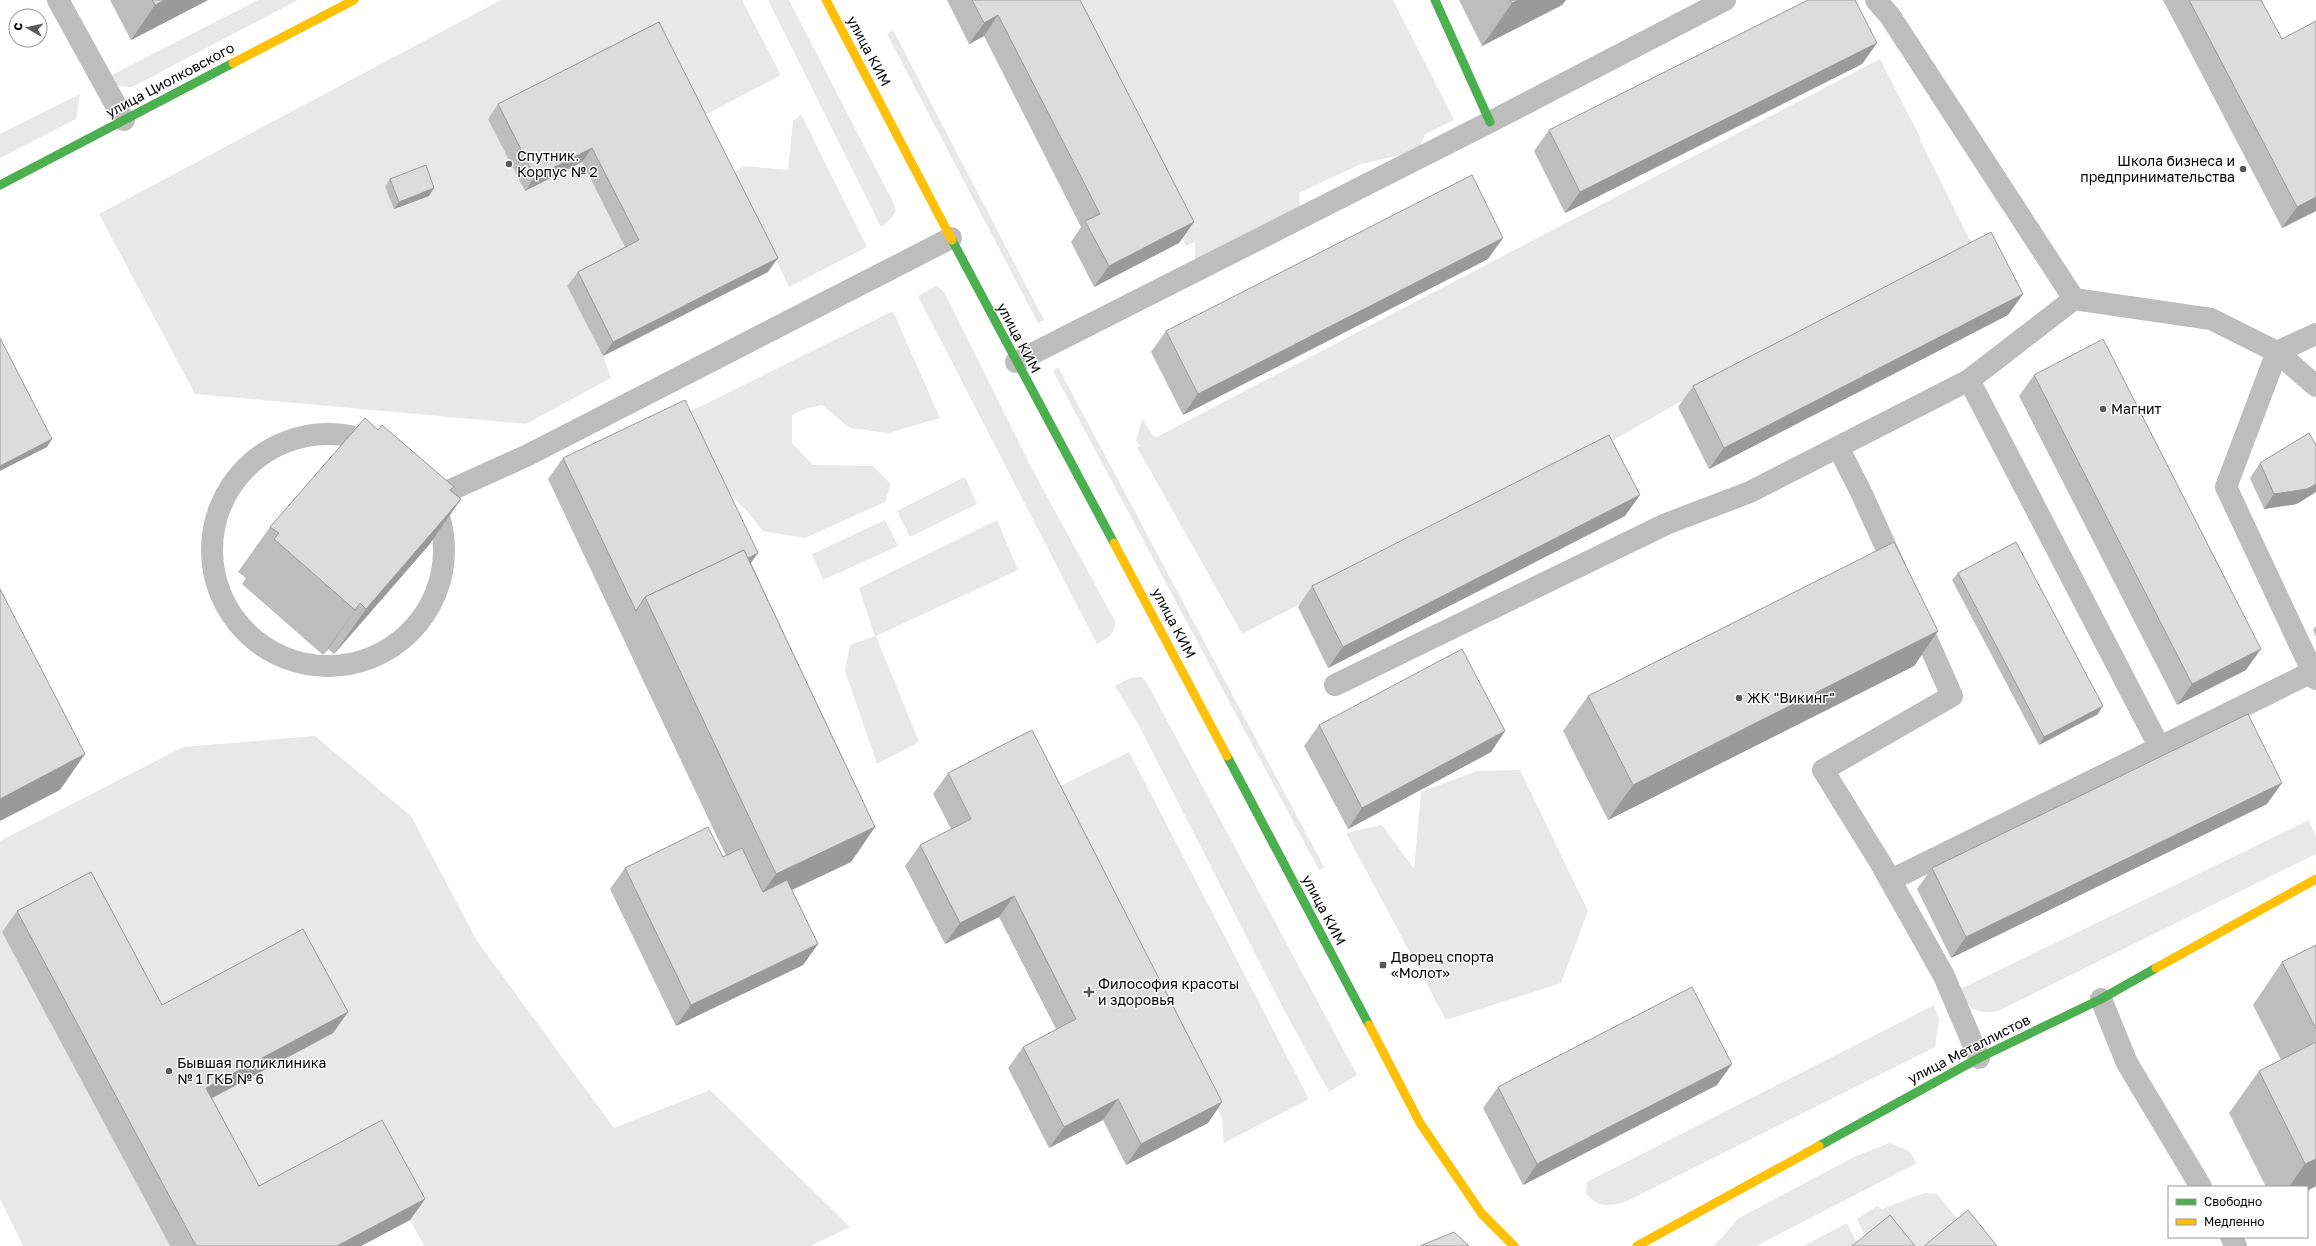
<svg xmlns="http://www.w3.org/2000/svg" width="2316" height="1246" font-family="'Golos Text',sans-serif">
<rect width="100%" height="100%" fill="#fff"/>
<!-- green -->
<g fill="#e8e8e8" fill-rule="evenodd">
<polygon points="258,0 298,0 132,87 118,86 110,76"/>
<path d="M 501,0 L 742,0 L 781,75 L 692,122 L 649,37 L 525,191 L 582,162 L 629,255 L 567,286 L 603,356 L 611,378 L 526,424 L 195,394 L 99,214 ZM 385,187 L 429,196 L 394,209 Z"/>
<polygon points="768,0 789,0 893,202 896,210 892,218 881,227"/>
<polygon points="1069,0 1393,0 1454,120 1425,134 1419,151 1361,164 1299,193 1300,208 1195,261 1195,242 1186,246"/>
<polygon points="893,30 1044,320 1038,323 887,34"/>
<polygon points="1880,59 1921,139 1920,140 1975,251 1676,404 1600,448 1242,634 1137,447 1140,446 1136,441 1142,419 1155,438"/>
<polygon points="80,94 76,119 0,158 0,134"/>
<polygon points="801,114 867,247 789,287 734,173 743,166 788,170 793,121"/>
<path d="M 936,286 L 944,292 L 1031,467 L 1115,621 C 1116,634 1108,638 1097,644 L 918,296 Z"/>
<polygon points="893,311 940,418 889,433 850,428 822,405 808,408 792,415 792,443 813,465 873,466 891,484 885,502 805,538 763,531 746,510 714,479 685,414"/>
<polygon points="1058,367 1324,867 1319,870 1053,371"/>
<polygon points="965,477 977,504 910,537 897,511"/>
<polygon points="885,520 898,546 823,580 812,554"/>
<polygon points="997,520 1018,570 876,636 919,742 877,764 845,671 850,645 875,636 859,588"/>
<polygon points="1138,677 1142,677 1147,683 1357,1075 1329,1092 1283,1008 1137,722 1115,686 1130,678"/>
<polygon points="315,736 411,816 477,941 614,1128 710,1090 850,1227 811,1246 424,1246 367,1141 244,1207 192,1109 333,1033 147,1026 3,932 170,1246 23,1246 0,1199 0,841 183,747"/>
<polygon points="1129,752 1309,1099 1224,1143 1222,1119 1058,787"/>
<polygon points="1520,770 1588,911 1561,983 1446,1020 1346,833 1382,825 1414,869 1421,792 1477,771"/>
<path d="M 2309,820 L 2316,837 L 2316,854 L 1998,1011 C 1977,1015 1967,1009 1960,989 Z"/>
<path d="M 1934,1005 L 1939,1020 L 1935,1047 L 1625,1202 C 1608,1206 1598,1208 1586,1194 L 1587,1182 Z"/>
<polygon points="1889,1143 1909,1151 1917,1163 1756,1246 1714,1246 1739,1218 1854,1157"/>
<polygon points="1924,1193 1937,1194 1962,1225 1940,1246 1904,1246 1866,1237 1857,1219 1877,1206 1882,1209"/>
<polygon points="1847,1223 1857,1243 1851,1246 1804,1246"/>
</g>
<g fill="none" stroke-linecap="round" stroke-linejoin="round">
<!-- lane -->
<g stroke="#bdbdbd" stroke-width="22">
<polyline points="58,0 124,120"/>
<polyline points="1876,0 1890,16 2074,299"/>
<polyline points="2316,334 2277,352 2316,386"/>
<polyline points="1016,362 1490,122 1725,0"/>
<polyline points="1969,380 2160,748"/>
<circle cx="328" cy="550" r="116"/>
<polyline points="1838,447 1861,492 1898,574"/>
<polyline points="433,498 528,455 951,238"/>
<polyline points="1917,617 1952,696 1823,770 1880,862 1944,976 1979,1058"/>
<polyline points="1335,685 1666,524 1750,492 1969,380 2074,299 2211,319 2277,352 2226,487 2316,679"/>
<polyline points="1891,880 2312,672"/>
<polyline points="2101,999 2127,1063 2201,1187"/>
<polyline points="2231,1237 2236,1246"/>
</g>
<!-- fast -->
<g stroke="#4caf50" stroke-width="9">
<polyline points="1435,0 1490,122"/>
<polyline points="0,185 233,63"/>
<polyline points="952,240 1114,543"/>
<polyline points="1227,756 1369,1025"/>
<polyline points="1819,1146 1979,1058 2101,999 2156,968"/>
</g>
<!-- slow -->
<g stroke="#ffc107" stroke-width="9">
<polyline points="826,0 952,240"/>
<polyline points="233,63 354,0"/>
<polyline points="1114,543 1227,756"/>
<polyline points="2156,968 2316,879"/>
<polyline points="1369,1025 1420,1123 1482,1214 1514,1246"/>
<polyline points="1637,1246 1819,1146"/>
</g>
</g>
<!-- wall -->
<g fill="#bdbdbd">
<polygon points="110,0 208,0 131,40"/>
<polygon points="947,0 1080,0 1194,222 1179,243 1094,287 1071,242 1081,227 984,36 969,44"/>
<polygon points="1459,0 1566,0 1562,5 1482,46"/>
<polygon points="2163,0 2261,0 2282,39 2316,21 2316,211 2282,228"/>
<polygon points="659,22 768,272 603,356 567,286 578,272 625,247 582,162 525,191 488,119 498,104"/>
<polygon points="1877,43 1862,64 1565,213 1534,151 1549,130"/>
<polygon points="390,179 429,196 394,209 385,187"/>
<polygon points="1488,259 1183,415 1151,352 1166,331"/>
<polygon points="2023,294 2008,315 1709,469 1678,407 1693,386"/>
<polygon points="2034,375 2246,670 2177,705 2019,396"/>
<polygon points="378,430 454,487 451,490 461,499 429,545 334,654 328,649 323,655 242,584 246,578 238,572 270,527"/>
<polygon points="563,458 751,563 875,827 851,862 792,890 818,944 803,965 676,1026 610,889 625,868 723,857 726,856 548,479"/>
<polygon points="2260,463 2297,504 2264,509 2250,478"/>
<polygon points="1625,516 1328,668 1298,607 1312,586"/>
<polygon points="1958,573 2098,714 2039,745 1952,580"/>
<polygon points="2316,626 2316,637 2313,630"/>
<polygon points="1938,631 1914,666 1608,820 1563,731 1588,696"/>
<polygon points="1319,725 1505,731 1491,752 1348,829 1304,746"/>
<polygon points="948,773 1222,1102 1208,1123 1126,1165 1103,1120 1049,1148 1008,1068 1023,1047 1056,1029 999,917 945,944 905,866 920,845 951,829 933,794"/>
<polygon points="2267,804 1951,958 1917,889 1932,868"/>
<polygon points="17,911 162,1005 348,1012 333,1033 212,1098 259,1186 425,1199 410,1220 361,1246 170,1246 2,932"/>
<polygon points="2316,945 2316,1186 2307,1191 2307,1187 2266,1187 2229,1113 2259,1071 2281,1060 2253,1005 2282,962"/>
<polygon points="1717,1085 1523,1185 1483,1108 1498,1087"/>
</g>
<!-- shaded-wall -->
<g fill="#9a9a9a">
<polygon points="165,0 208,0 131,40 155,5"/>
<polygon points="1519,0 1566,0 1562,5 1482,46 1512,3"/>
<polygon points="998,15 984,36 969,44 984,23"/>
<polygon points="1877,43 1862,64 1565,213 1580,192"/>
<polygon points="592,148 582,162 525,191 535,177"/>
<polygon points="434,188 429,196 394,209 399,202"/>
<polygon points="2316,197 2316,211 2282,228 2297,207"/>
<polygon points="1194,222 1179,243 1094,287 1109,266"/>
<polygon points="1503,238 1488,259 1183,415 1198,394"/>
<polygon points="778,258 768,272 603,356 613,342"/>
<polygon points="2023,294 2008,315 1709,469 1724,448"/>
<polygon points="52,439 47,447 0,471 0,466"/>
<polygon points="2316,484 2316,492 2297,504 2264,509 2274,494"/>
<polygon points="1640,495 1625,516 1328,668 1343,647"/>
<polygon points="461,499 429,545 334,654 366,609"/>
<polygon points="758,553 743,574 649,605"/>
<polygon points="360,603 328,649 323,655 355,610"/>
<polygon points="1938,631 1914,666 1608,820 1633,785"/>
<polygon points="2261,649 2246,670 2177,705 2192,684"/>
<polygon points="2103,706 2098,714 2039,745 2044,737"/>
<polygon points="1505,731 1491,752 1348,829 1362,808"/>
<polygon points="85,754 60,790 0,821 0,799"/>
<polygon points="2282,783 2267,804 1951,958 1966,937"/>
<polygon points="875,827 851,862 751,909 776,874"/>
<polygon points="1014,896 999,917 945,944 960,923"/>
<polygon points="818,944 803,965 676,1026 691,1005"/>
<polygon points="348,1012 333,1033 192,1109 206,1088"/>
<polygon points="1732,1064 1717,1085 1523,1185 1537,1164"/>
<polygon points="1118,1099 1103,1120 1049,1148 1064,1127"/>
<polygon points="1222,1102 1208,1123 1126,1165 1141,1144"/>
<polygon points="2316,1159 2316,1186 2307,1191 2307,1187 2289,1187 2305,1164"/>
<polygon points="425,1199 410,1220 361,1246 337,1246"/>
</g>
<!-- building -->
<g fill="#dcdcdc" stroke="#9a9a9a">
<polygon points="152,0 165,0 155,5"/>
<polygon points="972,0 1080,0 1194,222 1109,266 1085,221 1100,214 998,15 984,23"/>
<polygon points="1510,0 1519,0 1512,3"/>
<polygon points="1808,0 1855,0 1877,43 1580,192 1549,130"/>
<polygon points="2189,0 2261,0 2282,39 2316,21 2316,197 2297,207"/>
<polygon points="659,22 778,258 613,342 578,272 639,240 592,148 535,177 498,104"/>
<polygon points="426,165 434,188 399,202 390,179"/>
<polygon points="1472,175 1503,238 1198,394 1166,331"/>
<polygon points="1991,232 2023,294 1724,448 1693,386"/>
<polygon points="0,338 52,439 0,466"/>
<polygon points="2103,339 2261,649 2192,684 2034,375"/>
<polygon points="685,400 758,553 748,558 744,550 645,597 636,611 563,458"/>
<polygon points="365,418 378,430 382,425 454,487 450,490 461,499 366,609 360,603 355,610 274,539 279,533 270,527"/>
<polygon points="2309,433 2316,445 2316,484 2307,489 2274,494 2260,463"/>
<polygon points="1609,435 1640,495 1343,647 1312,586"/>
<polygon points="1894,542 1938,631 1633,785 1588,696"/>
<polygon points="2016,542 2103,706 2044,737 1958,573"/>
<polygon points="744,550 875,827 776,874 645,597"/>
<polygon points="0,589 85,754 0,799"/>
<polygon points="1462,649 1505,731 1362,808 1319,725"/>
<polygon points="2248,714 2282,783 1966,937 1932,868"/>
<polygon points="1032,730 1222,1102 1141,1144 1118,1099 1064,1127 1023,1047 1076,1019 1014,896 960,923 920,845 971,819 948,773"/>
<polygon points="708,827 723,857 742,848 763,892 787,880 818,944 691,1005 625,868"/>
<polygon points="91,872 162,1005 303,929 348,1012 206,1088 259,1186 382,1120 425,1199 337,1246 196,1246 17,911"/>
<polygon points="2316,945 2316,1029 2282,962"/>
<polygon points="1692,987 1732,1064 1537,1164 1498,1087"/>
<polygon points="2316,1042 2316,1159 2305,1164 2259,1071"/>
<polygon points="1968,1210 1997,1246 1924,1246"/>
<polygon points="1890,1215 1915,1246 1852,1246"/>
<polygon points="1454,1232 1469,1246 1420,1246"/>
</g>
<!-- markers -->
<g fill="#595959" stroke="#fff" stroke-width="1.5">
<circle cx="509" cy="164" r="4"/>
<circle cx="2243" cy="169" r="4"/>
<circle cx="2103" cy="409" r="4"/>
<circle cx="1739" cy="698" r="4"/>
<rect x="1379" y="961" width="8" height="8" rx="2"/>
<path d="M1087 986h4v4h4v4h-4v4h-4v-4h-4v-4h4z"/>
<circle cx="169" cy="1071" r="4"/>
</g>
<g text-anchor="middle" stroke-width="3" stroke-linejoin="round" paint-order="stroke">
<!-- street labels -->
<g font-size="14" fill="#000" stroke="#fff">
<text transform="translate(869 51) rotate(62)" y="5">улица КИМ</text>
<text transform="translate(170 80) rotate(-28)" y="5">улица Циолковского</text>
<text transform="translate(1019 338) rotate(62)" y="5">улица КИМ</text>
<text transform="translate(1174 623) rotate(62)" y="5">улица КИМ</text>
<text transform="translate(1324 910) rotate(62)" y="5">улица КИМ</text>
<text transform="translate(1969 1049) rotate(-27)" y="5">улица Металлистов</text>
</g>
<!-- poi labels -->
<g font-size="14" fill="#000" stroke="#fff" text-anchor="start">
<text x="517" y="161">Спутник.<tspan x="517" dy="16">Корпус № 2</tspan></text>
<text x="2235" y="166" text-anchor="end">Школа бизнеса и<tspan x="2235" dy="16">предпринимательства</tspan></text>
<text x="2111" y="414">Магнит</text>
<text x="1747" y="703">ЖК "Викинг"</text>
<text x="1391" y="962">Дворец спорта<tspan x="1391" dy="16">«Молот»</tspan></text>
<text x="1098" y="989">Философия красоты<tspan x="1098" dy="16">и здоровья</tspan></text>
<text x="177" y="1068">Бывшая поликлиника<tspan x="177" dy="16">№ 1 ГКБ № 6</tspan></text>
</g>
</g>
<!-- legend -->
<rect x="2168" y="1186" width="140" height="52" fill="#ffffff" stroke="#999999"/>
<rect x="2176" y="1199" width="20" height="6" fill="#4caf50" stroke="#999999"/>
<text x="2204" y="1206" font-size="12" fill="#000000">Свободно</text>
<rect x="2176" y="1219" width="20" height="6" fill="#ffc107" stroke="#999999"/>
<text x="2204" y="1226" font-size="12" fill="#000000">Медленно</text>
<!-- north arrow -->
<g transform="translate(28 28) rotate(278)"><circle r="19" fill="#ffffff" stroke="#999999"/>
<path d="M0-3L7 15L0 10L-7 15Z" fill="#595959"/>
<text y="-6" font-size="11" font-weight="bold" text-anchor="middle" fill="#000000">С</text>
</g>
</svg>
